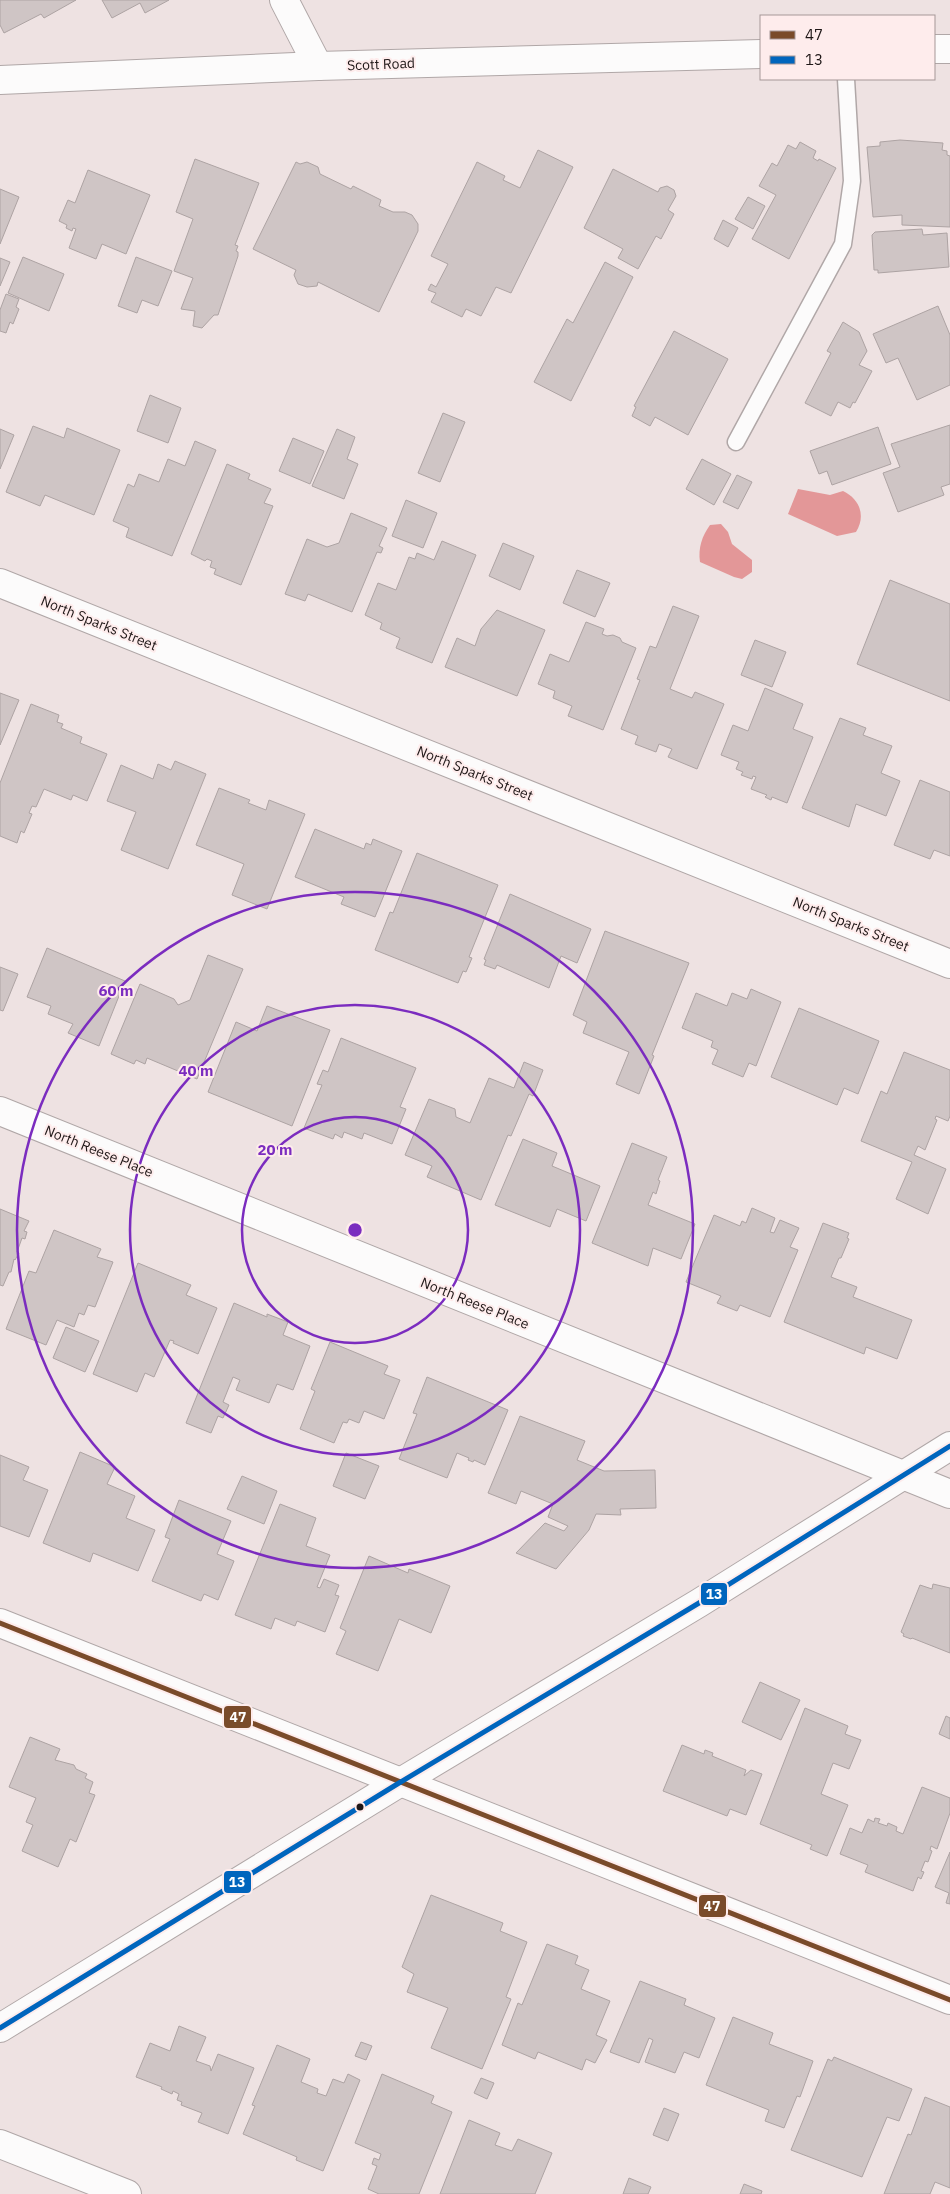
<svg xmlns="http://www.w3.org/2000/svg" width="950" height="2194" font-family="'IBM Plex Sans',sans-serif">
<rect width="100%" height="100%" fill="#eee2e2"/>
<!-- water -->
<g fill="#e39798">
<path d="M 798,489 L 830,495 L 843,491 C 860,499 866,516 856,532 L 837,536 L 788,514 Z"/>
<path d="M 721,524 L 728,532 L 732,544 L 752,560 L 752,572 L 742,579 L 734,577 L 700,562 C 698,548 702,536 710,525 Z"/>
</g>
<!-- building -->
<g fill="#cfc5c5" stroke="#ada3a3">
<polygon points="0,0 76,0 44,18 41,14 4,33 0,25"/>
<polygon points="102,0 169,0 145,13 140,3 112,18"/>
<polygon points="900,140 943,143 942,150 947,151 947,155 950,156 950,227 902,225 902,215 873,217 867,147 880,146 880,142"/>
<polygon points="800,142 816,151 813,158 818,161 819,159 836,168 789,259 752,239 776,195 759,186 772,163 777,166 788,145 796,149"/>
<polygon points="538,150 573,167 511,293 496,287 481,316 466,309 462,317 431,302 436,293 428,290 431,284 436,287 448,264 431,256 477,162 505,176 503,180 520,188"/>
<polygon points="195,159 259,183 235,245 238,246 236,251 238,252 238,256 218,315 214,315 202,328 193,326 195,311 181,309 193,278 174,271 193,219 176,212"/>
<polygon points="296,162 300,164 307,162 318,167 320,174 351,189 353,186 381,200 379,206 393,212 405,212 412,215 418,224 418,231 379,312 318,282 317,286 307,287 298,284 294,275 296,270 253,249"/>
<polygon points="613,169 658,192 660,188 667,186 674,190 676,196 668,210 674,214 661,239 656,236 638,269 618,258 623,249 584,228"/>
<polygon points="88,170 150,195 126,254 102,244 96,259 69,248 76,229 73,228 72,231 66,228 67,225 59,221 68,200 75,203"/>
<polygon points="0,189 19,197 0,244"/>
<polygon points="748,197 765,206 753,229 735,219"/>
<polygon points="723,220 738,228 728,247 714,239"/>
<polygon points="922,229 923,235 947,233 949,267 878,273 878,270 874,270 872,235 875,232"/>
<polygon points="23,257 64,274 49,311 8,293"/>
<polygon points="136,257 172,271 158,306 142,300 137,313 118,306"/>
<polygon points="0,258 10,262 0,286"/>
<polygon points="605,262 633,277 571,401 534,382 567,319 573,323"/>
<polygon points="6,294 19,299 16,307 19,309 13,324 10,322 6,333 0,331 0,310"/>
<polygon points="938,306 950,335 950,385 917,400 898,358 886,363 873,334"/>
<polygon points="843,322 859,332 867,351 859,365 872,371 855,403 853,402 850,408 838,402 831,416 805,403 831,353 827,351"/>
<polygon points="674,331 728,359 688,435 655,417 650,426 632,416 636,407 634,406"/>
<polygon points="150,395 181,408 168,443 137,431"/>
<polygon points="443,413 465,422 440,482 418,473"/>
<polygon points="950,425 950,484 941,487 944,495 898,512 883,473 900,467 891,444"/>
<polygon points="33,426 64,438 67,428 120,450 94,515 45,495 40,506 6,492"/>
<polygon points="878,427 891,464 832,485 827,471 819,474 810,451"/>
<polygon points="0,429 14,435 0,469"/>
<polygon points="337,429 355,437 347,459 358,464 344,499 312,486"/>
<polygon points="293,438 324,451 310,484 279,471"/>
<polygon points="195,441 216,450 172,556 126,537 129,528 113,521 128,484 134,487 139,474 159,482 168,459 185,466"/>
<polygon points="702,459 731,474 714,505 686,489"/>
<polygon points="227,464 250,474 248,479 271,489 264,503 273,506 241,585 214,574 216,569 210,567 212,561 207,559 205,561 191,554"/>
<polygon points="737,475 752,482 738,509 723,502"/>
<polygon points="406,500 437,513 423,548 392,536"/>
<polygon points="351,513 387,528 379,546 383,548 381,553 377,552 352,612 308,594 305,601 285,594 307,539 327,547 339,543"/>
<polygon points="442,541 476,555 432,663 396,648 400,638 380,629 382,623 365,615 378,583 396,590 409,557 415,559 417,553 434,560"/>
<polygon points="503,543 534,556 520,590 489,576"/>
<polygon points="577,570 610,583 595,617 563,603"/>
<polygon points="890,580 950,604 950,701 857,664"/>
<polygon points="673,606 699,616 670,689 692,698 695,692 724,704 697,769 668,757 672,749 659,744 656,752 635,744 638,736 621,729 640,680 637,679 650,646 656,648"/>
<polygon points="497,610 545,630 517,696 445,667 457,638 475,646 481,629"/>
<polygon points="586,622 604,629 602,634 607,636 613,635 620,638 622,642 636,648 603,730 568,716 572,706 553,698 555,691 538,684 550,654 569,662"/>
<polygon points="755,640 786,652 772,687 741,675"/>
<polygon points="765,688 803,704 793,729 813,737 787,803 772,797 771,800 765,797 767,795 751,789 756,777 753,776 752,779 741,775 743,772 736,769 739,762 721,755 733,725 748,731"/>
<polygon points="0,693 19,700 0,745"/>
<polygon points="31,704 59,715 57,722 63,724 61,728 82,737 80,743 107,754 87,801 73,795 71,800 44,789 36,807 32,806 29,813 32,814 24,833 21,831 17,843 0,836 0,783"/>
<polygon points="840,718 866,728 863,735 892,746 881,773 900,781 886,816 856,804 849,827 802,808"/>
<polygon points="175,761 206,774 168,869 121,850 136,812 107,801 121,765 153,779 158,764 171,770"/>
<polygon points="920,780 950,792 950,856 934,850 930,859 894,845"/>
<polygon points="219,788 250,800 248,803 266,810 269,800 305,814 267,909 232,895 244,864 196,845"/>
<polygon points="315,829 364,849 366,843 371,845 373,839 402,851 375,917 341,904 344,897 295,877"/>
<polygon points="417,853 498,885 469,957 472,958 466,972 463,971 458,983 375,950 390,912 393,913"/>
<polygon points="510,894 591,929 577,963 561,956 549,988 497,965 495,969 484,965 486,960 484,959"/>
<polygon points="605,931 689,963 652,1055 654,1056 639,1094 616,1084 629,1052 583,1033 587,1022 573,1015"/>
<polygon points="47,948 125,981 99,1046 68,1033 73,1024 48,1014 51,1006 27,997"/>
<polygon points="208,955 243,969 197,1079 147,1058 145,1064 136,1060 134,1064 111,1054 140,984 174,999 178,1005 190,1000"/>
<polygon points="0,967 18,974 3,1011 0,1010"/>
<polygon points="751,989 781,1002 756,1066 749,1063 743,1077 712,1064 718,1050 711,1047 713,1041 682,1028 696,993 727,1006 732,993 747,999"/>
<polygon points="267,1006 330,1030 292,1126 208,1092 236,1022 257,1031"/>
<polygon points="799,1008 879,1041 858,1094 844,1088 837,1105 771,1077"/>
<polygon points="341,1038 416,1068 400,1107 406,1109 392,1144 364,1133 362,1139 344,1132 342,1138 335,1134 333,1139 304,1128 322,1085 317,1084 323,1070 328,1072"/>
<polygon points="904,1052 950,1070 950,1116 948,1121 936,1116 935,1119 937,1120 925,1150 918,1146 914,1155 946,1169 928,1214 896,1199 912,1162 861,1141 881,1091 887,1094"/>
<polygon points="524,1062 543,1070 533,1096 529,1094 511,1136 508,1135 481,1200 427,1177 432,1166 405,1155 429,1099 455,1109 456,1117 470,1123 489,1078 514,1088"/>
<polygon points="523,1139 557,1153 552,1166 600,1186 586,1221 557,1209 550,1227 495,1205"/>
<polygon points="632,1143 667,1157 658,1180 660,1181 656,1194 653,1192 648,1205 695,1224 681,1259 653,1248 648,1266 592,1243"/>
<polygon points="752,1208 775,1218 770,1232 774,1233 780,1220 799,1228 790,1247 798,1250 770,1317 740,1305 737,1311 717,1303 721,1296 686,1282 714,1215 740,1226 742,1221 746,1223"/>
<polygon points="0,1209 29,1221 24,1231 27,1232 25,1239 22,1238 17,1252 19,1253 15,1260 14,1259 11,1272 9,1272 3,1286 0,1285"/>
<polygon points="823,1223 849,1233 847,1238 849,1239 841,1258 839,1258 831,1277 857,1287 853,1297 912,1320 897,1359 866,1347 864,1354 784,1322"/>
<polygon points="54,1230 101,1249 97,1257 113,1262 95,1307 88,1305 84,1315 79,1313 74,1327 57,1320 46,1345 6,1329 29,1271 36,1273"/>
<polygon points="138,1263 191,1285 186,1295 217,1308 198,1354 173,1343 174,1341 170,1340 154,1377 145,1373 137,1392 93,1374"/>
<polygon points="234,1303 267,1317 267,1314 288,1322 283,1335 310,1346 293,1390 277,1384 269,1403 236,1390 240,1380 233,1377 223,1402 229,1405 223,1418 218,1416 211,1433 186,1423"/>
<polygon points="66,1327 99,1341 85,1372 53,1358"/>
<polygon points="330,1342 388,1366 384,1374 400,1380 384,1419 364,1411 359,1423 349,1419 347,1423 343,1422 334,1443 300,1429 315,1391 311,1389"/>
<polygon points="427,1377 508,1410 485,1465 474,1460 473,1462 468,1460 469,1458 457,1453 447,1478 399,1459 417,1414 413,1413"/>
<polygon points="520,1416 585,1441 577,1460 604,1471 655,1470 656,1508 620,1509 621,1515 596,1514 589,1530 556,1569 516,1553 545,1523 564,1531 568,1526 548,1517 553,1504 521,1491 516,1504 488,1493"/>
<polygon points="80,1452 115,1467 107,1484 135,1496 126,1518 155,1530 138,1571 93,1553 90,1562 43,1543"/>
<polygon points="346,1453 379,1466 365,1499 333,1486"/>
<polygon points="0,1455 29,1467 23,1480 48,1490 29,1537 0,1526"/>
<polygon points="242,1476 277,1491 264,1524 227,1509"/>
<polygon points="179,1500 231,1521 217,1554 234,1561 218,1600 204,1594 201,1601 152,1581 170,1539 165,1537"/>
<polygon points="280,1504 316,1518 306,1546 330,1555 317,1587 320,1588 324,1579 339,1585 335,1595 339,1596 325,1632 297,1621 295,1626 275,1618 271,1629 235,1615"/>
<polygon points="369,1556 408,1573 409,1569 450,1586 431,1633 399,1619 378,1671 336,1654 346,1631 340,1628"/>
<polygon points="933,1584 950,1588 950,1653 912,1638 911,1639 903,1636 904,1634 901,1632 920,1585 932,1589"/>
<polygon points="760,1682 800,1700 781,1740 742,1722"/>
<polygon points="805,1708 848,1726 845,1734 861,1740 849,1769 833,1763 821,1794 848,1805 827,1856 810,1849 812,1845 760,1824"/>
<polygon points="946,1716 950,1718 950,1739 939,1734"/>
<polygon points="30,1737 60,1749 55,1760 74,1765 76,1769 87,1774 85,1778 93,1782 89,1793 95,1795 76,1842 70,1839 58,1867 22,1851 33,1825 26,1822 36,1798 9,1787"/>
<polygon points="682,1745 704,1754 705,1750 713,1753 712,1756 746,1770 744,1776 751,1770 762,1774 746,1815 730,1809 727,1816 663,1791"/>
<polygon points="922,1787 950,1798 950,1813 937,1849 931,1846 930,1850 932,1851 928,1862 925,1861 921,1871 924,1872 921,1879 918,1877 913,1891 865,1872 868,1865 840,1854 850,1828 862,1833 868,1819 874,1822 875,1818 880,1819 878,1823 887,1826 888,1823 897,1827 896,1831 903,1834"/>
<polygon points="950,1852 950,1904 946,1903 949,1893 935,1887"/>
<polygon points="431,1895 503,1923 500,1931 527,1942 506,1997 511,1999 482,2069 431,2048 448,2008 407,1992 414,1974 402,1967"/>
<polygon points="547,1944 578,1956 575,1964 589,1970 581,1989 610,2001 596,2035 607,2040 595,2063 586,2059 582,2070 538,2052 535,2059 502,2045 518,2003 522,2005"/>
<polygon points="640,1981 686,1999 684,2005 715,2018 699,2058 684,2052 675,2073 645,2062 653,2040 649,2038 639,2063 610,2052"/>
<polygon points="733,2017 773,2033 769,2044 813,2061 800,2097 797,2096 784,2128 765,2121 769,2110 706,2085"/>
<polygon points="179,2026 206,2037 196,2061 210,2066 211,2071 218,2054 254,2068 228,2134 198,2122 202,2113 181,2105 182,2102 177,2100 179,2094 173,2091 172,2094 161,2089 162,2087 136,2077 150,2043 170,2051"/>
<polygon points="361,2042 372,2046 366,2060 355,2056"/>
<polygon points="277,2045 310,2059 301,2082 318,2089 317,2093 326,2096 333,2079 344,2083 348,2074 360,2080 323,2171 296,2160 297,2157 243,2134 255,2106 252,2105"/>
<polygon points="834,2057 912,2089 899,2121 887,2117 862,2177 791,2150 828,2059 832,2061"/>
<polygon points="382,2074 434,2096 431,2103 452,2112 419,2194 379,2194 368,2189 377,2166 372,2164 374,2158 379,2160 381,2154 355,2143"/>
<polygon points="481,2078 494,2083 487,2099 474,2093"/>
<polygon points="925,2097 950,2107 950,2188 935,2182 930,2194 884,2194 908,2134 911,2135"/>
<polygon points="664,2108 679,2114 668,2141 653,2135"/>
<polygon points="469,2120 500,2133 495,2145 512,2151 518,2139 552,2153 535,2194 440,2194"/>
<polygon points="629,2178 651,2187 648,2194 623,2194"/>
<polygon points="744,2184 762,2191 761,2194 740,2194"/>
</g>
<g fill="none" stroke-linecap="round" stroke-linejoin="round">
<defs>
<polyline id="lane" points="736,442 843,244 852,181 846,79"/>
<g id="street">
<polyline points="284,0 318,66"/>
<polyline points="0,583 950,964"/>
<polyline points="0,1111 950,1494"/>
<polyline points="0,1623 950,2000"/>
<polyline points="0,2144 127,2194"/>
</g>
<g id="secondary">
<polyline points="934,49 950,49"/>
<polyline points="0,80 318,66 761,54"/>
<polyline points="0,2028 399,1783 699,1603 950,1446"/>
</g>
</defs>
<!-- lane casing -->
<use href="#lane" stroke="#b0a7a7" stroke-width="19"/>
<!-- street casing -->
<use href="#street" stroke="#b0a7a7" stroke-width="30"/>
<!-- secondary casing -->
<use href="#secondary" stroke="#b0a7a7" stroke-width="30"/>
<!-- lane -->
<use href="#lane" stroke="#fcfbfb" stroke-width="16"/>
<!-- street -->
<use href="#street" stroke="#fcfbfb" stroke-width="28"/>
<!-- secondary -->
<use href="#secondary" stroke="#fcfbfb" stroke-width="28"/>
<defs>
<polyline id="bus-1" points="0,1623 950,2000"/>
<polyline id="bus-2" points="0,2028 399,1783 699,1603 950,1446"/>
</defs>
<!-- bus-1 casing -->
<use href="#bus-1" stroke="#feecec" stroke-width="9"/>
<!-- bus-2 casing -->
<use href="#bus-2" stroke="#feecec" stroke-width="9"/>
<!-- bus-1 -->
<use href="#bus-1" stroke="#7a4b2a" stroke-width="5"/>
<!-- bus-2 -->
<use href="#bus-2" stroke="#0065bd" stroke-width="5"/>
</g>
<!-- distance rings -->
<g fill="none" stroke="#7b2cbf" stroke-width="2.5">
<circle cx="355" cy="1230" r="113"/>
<circle cx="355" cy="1230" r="225"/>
<circle cx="355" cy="1230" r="338"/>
</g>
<!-- markers -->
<circle fill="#1f1717" stroke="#feecec" stroke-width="2" cx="360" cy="1807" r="4.5"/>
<g text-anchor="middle" stroke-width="4" stroke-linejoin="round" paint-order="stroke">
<!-- street labels -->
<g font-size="14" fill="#1f1717" stroke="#feecec">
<text transform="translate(381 64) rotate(-2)" y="5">Scott Road</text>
<text transform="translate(99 623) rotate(22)" y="5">North Sparks Street</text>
<text transform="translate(475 773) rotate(22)" y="5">North Sparks Street</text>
<text transform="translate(851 924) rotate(22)" y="5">North Sparks Street</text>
<text transform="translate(99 1151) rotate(22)" y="5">North Reese Place</text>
<text transform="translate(475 1303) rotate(22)" y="5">North Reese Place</text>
</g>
</g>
<circle cx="355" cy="1230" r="8" fill="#7b2cbf" stroke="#feecec" stroke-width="2.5"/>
<g font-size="15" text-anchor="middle" font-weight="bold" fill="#7b2cbf" stroke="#feecec" stroke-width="4" stroke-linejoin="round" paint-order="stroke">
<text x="116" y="996">60 m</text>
<text x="196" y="1076">40 m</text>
<text x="275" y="1155">20 m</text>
</g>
<g stroke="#feecec" stroke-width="2">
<rect x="700" y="1582" width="28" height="24" rx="5" fill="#0065bd"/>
<rect x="223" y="1705" width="29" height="24" rx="5" fill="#7a4b2a"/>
<rect x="223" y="1870" width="29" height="24" rx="5" fill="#0065bd"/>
<rect x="698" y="1894" width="29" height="24" rx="5" fill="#7a4b2a"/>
</g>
<g font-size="14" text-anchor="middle" font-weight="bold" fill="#fff">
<text x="714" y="1599">13</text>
<text x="238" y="1722">47</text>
<text x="237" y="1887">13</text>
<text x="712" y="1911">47</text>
</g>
<!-- legend -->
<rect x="760" y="15" width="175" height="65" fill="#feecec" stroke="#a59797"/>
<rect x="770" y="31" width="25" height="8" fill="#7a4b2a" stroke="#a59797"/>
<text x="805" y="40" font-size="15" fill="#1f1717">47</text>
<rect x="770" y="56" width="25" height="8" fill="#0065bd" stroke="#a59797"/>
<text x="805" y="65" font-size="15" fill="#1f1717">13</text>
</svg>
